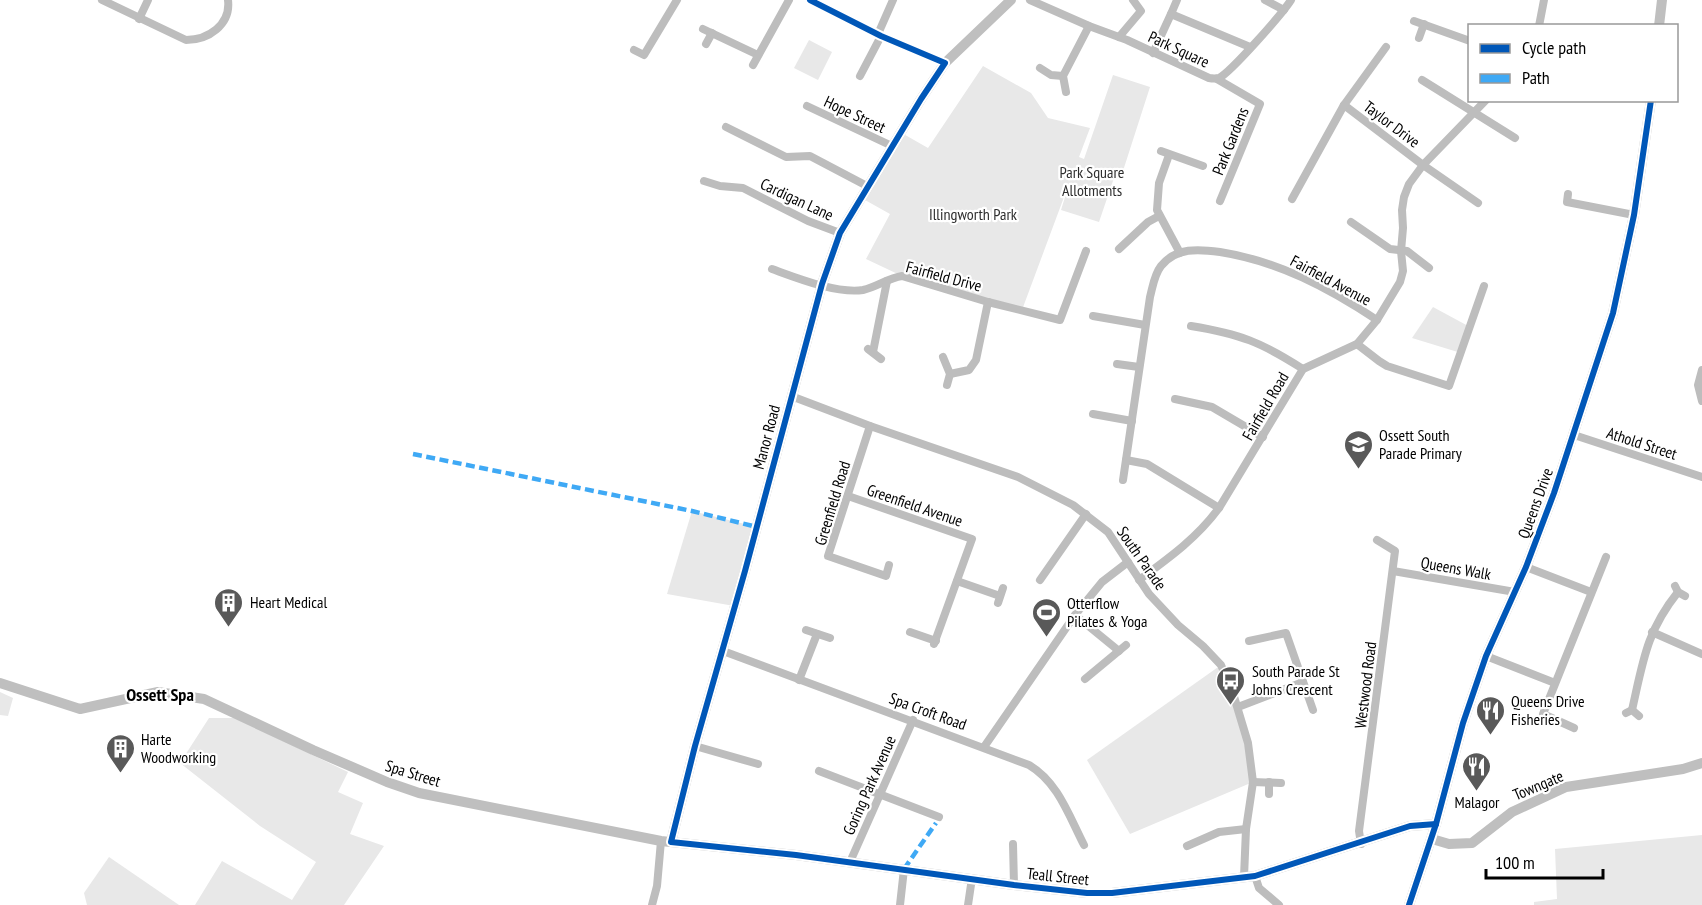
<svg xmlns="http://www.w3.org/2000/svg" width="1702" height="905" font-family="'PT Sans Narrow',sans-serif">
<rect width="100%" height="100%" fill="#fff"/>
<!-- green -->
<g fill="#e8e8e8">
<polygon points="809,40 832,52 818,80 794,68"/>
<polygon points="983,66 1031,93 1048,118 1090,128 1079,157 1084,159 1113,75 1150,87 1122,174 1116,172 1099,222 1061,210 1070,181 1022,310 902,276 866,259 890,214 865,200 900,132 928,148"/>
<polygon points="1433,307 1470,327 1461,353 1412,338"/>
<polygon points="692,511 757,527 734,606 667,594"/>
<polygon points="1221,665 1238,707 1253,782 1130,834 1087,760"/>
<polygon points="0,692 13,698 8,716 0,715"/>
<polygon points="209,718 235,718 348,772 338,792 363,803 350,834 384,846 344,905 195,905 222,861 292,900 316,862 260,826 180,763"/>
<polygon points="1702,835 1702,905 1534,905 1534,902 1557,899 1555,849"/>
<polygon points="109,857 179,905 87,905 84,893"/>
</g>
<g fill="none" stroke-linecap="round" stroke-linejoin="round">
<!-- street -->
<g stroke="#bdbdbd" stroke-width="8">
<path d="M 102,0 L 186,40 C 208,40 231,25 228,0"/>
<polyline points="810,0 881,36 945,63"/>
<path d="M 1030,0 L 1089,26 L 1127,40 L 1209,78 C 1214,79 1215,79 1219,78 C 1231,72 1282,14 1291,0"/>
<polyline points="1265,0 1284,10"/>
<polyline points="1171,14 1177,0"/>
<polyline points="139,19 148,0"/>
<polyline points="1414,21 1470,41"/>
<polyline points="1539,26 1544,0"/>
<polyline points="703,29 758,55"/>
<polyline points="878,34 893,0"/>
<polyline points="1119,37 1141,11 1133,0"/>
<polyline points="1419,38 1424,24"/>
<polyline points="706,44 712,33"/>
<polyline points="634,50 644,55 677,0"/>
<polyline points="1153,53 1171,14 1250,47"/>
<polyline points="753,65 789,0"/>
<polyline points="1040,68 1051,75 1063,76"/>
<polyline points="860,76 881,36"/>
<polyline points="1217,79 1260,104 1220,201"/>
<polyline points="1422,80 1515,138"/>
<polyline points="1066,92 1063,76 1089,26"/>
<polyline points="1344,105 1423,165 1478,203"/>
<polyline points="807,106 892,146"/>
<polyline points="726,127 786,157 810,156 867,186"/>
<polyline points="1161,151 1203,166"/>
<polyline points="1169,155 1159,183 1157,210 1180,253"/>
<polyline points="704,181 720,186 743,188 808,221 840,233"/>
<polyline points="1568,194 1567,202 1634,215"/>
<polyline points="1292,199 1344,105 1386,47"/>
<polyline points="1351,222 1390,249 1407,251 1429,268"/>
<polyline points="1119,249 1148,222 1159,216"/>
<path d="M 772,269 C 797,278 837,294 863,290 C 877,287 888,278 902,276 L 988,302 L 1060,320 L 1086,251"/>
<polyline points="1093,316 1145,325"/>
<path d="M 1191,326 C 1240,334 1261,342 1303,369"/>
<polyline points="1357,344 1379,361 1387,366 1449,386 1484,286"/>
<polyline points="868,349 881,359"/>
<polyline points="873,352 887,281"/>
<polyline points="943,357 950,374 947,385"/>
<polyline points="1117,364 1139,367"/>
<polyline points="1702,370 1698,385 1702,401"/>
<polyline points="950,374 969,370 976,360 988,302"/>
<polyline points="791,396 870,426 1018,477 1073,505 1108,532 1149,594 1178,625 1203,646 1221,665 1232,690 1248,743 1253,782 1246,829 1244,877"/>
<polyline points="1175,399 1212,407 1263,437"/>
<polyline points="1093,414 1132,421"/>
<polyline points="870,426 828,556 886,576 889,565"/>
<polyline points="1574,435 1702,477"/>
<polyline points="1126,460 1147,464 1219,508"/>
<path d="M 1123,480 L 1150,297 C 1153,286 1154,275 1161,266 C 1176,247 1199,249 1220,252 C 1278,261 1329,288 1377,320"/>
<polyline points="848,496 972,539 934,644"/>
<polyline points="1526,567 1591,592"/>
<polyline points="1393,571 1515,592"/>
<polyline points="1040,580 1086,514"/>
<path d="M 1139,580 C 1169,558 1197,538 1219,508 L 1303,369 L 1357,344 L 1377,320 L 1400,282 L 1403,271 L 1401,251 L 1403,228 L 1402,210 L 1404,197 L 1409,184 L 1423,165 L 1486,100"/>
<polyline points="957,581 1000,596"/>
<polyline points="1675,586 1678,592 1685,596"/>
<polyline points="998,603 1003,588"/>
<polyline points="1075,615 1119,651"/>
<polyline points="806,630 830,638"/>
<polyline points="910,632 936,641"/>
<polyline points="1652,632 1702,654"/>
<polyline points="1249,641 1286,633 1313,710"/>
<path d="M 723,651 L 1029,765 C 1058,782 1069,816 1084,845"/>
<polyline points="1486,656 1555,683"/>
<polyline points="1085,679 1126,645"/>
<polyline points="799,680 817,634"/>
<polyline points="1238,707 1303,682"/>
<path d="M 1632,710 C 1643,662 1646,632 1678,592"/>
<polyline points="1626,713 1632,710 1639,716"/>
<polyline points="1574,728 1543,714 1606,557"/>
<polyline points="695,746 758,764"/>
<polyline points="984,747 1075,615 1102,582 1128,562"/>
<polyline points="819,771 939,817"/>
<polyline points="1253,782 1281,783"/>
<polyline points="1269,782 1269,794"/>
<polyline points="1013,844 1014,885"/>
<polyline points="1361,844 1359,831 1395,551 1377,540"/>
<polyline points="1187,846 1219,832 1246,829"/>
<polyline points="850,862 913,720"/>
<polyline points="1255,876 1259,888 1279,905"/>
<polyline points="652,905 657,886 661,841"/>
<polyline points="900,905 904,869"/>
<polyline points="968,905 972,878"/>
</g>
<!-- secondary -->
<g stroke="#bfbfbf" stroke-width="10">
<polyline points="1659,26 1662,0"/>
<polyline points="0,683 80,709 158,692 204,699 313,750 387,782 419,793 661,841 796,855 1014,885 1087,893 1112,893 1255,876 1410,826 1436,824"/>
<polyline points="1432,839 1449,844 1472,843 1512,812 1566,787 1683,769 1702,763"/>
<polyline points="671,842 695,746 745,571 822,284 840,233 921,99 945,63 1011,0"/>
<polyline points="1409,905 1436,824 1463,723 1486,656 1526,567 1554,493 1613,313 1634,215 1651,100"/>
</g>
<!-- quiet -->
<g stroke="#3fa9f5" stroke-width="4.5" stroke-dasharray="9 4.5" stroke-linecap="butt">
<polyline points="413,454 692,511 757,527"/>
<polyline points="904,869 936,823"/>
</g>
<defs>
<g id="cycleway">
<polyline points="810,0 881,36 945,63 921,99 840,233 822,284 745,571 695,746 671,842 796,855 1014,885 1087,893 1112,893 1255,876 1410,826 1436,824"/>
<polyline points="1409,905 1436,824 1463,723 1486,656 1526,567 1554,493 1613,313 1634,215 1651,100"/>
</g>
</defs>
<!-- cycleway casing -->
<use href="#cycleway" stroke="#fff" stroke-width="10"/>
<!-- cycleway -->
<use href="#cycleway" stroke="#0057b8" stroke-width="6"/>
</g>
<!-- icons -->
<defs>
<symbol id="school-pin" viewBox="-11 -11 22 30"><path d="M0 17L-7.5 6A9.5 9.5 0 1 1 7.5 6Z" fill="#595959" stroke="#fff"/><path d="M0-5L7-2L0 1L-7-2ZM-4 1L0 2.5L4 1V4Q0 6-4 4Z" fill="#fff"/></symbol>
<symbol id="building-pin" viewBox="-11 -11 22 30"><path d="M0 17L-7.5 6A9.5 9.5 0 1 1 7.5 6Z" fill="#595959" stroke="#fff"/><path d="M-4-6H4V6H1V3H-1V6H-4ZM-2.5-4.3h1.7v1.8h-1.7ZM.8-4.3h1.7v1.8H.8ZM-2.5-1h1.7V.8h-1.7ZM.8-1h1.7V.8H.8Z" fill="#fff"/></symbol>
<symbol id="stadium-pin" viewBox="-11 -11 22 30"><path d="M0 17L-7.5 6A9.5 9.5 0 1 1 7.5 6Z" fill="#595959" stroke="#fff"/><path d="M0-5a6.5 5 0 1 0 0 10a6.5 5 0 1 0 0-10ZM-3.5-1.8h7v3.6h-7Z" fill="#fff"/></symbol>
<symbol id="bus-pin" viewBox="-11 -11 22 30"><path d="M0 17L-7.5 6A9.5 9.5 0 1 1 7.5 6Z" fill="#595959" stroke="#fff"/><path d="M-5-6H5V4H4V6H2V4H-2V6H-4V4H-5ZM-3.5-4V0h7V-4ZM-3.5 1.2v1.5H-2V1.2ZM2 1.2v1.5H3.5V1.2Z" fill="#fff"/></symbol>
<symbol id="restaurant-pin" viewBox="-11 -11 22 30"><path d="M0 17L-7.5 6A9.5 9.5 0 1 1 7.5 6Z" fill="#595959" stroke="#fff"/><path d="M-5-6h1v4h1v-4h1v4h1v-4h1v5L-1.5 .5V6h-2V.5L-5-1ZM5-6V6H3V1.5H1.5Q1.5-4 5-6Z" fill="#fff"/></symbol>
</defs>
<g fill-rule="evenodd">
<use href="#school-pin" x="1342" y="428" width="33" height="45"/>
<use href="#building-pin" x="212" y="586" width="33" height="45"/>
<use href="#stadium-pin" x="1030" y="596" width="33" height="45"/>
<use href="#bus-pin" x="1214" y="664" width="33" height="45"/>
<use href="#restaurant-pin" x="1474" y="694" width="33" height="45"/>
<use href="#building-pin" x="104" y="732" width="33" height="45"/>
<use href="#restaurant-pin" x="1460" y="750" width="33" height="45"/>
</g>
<g text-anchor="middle" stroke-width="4.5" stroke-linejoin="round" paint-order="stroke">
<!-- street labels -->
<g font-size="16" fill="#000" stroke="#fff">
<text transform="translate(1179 49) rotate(25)" y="6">Park Square</text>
<text transform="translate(855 114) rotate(25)" y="6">Hope Street</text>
<text transform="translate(1392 124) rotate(37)" y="6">Taylor Drive</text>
<text transform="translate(1230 141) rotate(-68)" y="6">Park Gardens</text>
<text transform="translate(797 199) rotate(25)" y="6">Cardigan Lane</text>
<text transform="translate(944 276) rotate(15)" y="6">Fairfield Drive</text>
<text transform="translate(1331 280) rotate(28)" y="6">Fairfield Avenue</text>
<text transform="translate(1265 406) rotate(-60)" y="6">Fairfield Road</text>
<text transform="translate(766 437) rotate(-75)" y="6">Manor Road</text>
<text transform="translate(1642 443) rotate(18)" y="6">Athold Street</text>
<text transform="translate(832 503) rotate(-73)" y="6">Greenfield Road</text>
<text transform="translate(1535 503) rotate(-70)" y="6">Queens Drive</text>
<text transform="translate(915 505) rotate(19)" y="6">Greenfield Avenue</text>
<text transform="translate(1142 558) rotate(55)" y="6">South Parade</text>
<text transform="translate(1456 568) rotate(10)" y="6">Queens Walk</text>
<text transform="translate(1365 685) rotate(-83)" y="6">Westwood Road</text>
<text transform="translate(928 711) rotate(20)" y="6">Spa Croft Road</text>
<text transform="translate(413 773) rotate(17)" y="6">Spa Street</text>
<text transform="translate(869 785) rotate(-66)" y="6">Goring Park Avenue</text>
<text transform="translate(1538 785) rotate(-23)" y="6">Towngate</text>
<text transform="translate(1058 876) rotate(6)" y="6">Teall Street</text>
</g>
<!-- park labels -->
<g font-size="16" fill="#2d2d2d" stroke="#fff">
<text x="1092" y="178">Park Square<tspan x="1092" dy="18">Allotments</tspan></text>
<text x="973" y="220">Illingworth Park</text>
</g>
<!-- poi labels -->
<g font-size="16" fill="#000" stroke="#fff" text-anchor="start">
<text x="1379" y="441">Ossett South<tspan x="1379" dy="18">Parade Primary</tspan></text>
<text x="250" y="608">Heart Medical</text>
<text x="1067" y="609">Otterflow<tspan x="1067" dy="18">Pilates &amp; Yoga</tspan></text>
<text x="1252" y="677">South Parade St<tspan x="1252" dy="18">Johns Crescent</tspan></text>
<text x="1511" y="707">Queens Drive<tspan x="1511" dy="18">Fisheries</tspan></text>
<text x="141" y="745">Harte<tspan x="141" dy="18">Woodworking</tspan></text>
<text x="1477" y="808" text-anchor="middle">Malagor</text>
</g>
<!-- neighbourhood labels -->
<g font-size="18" font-weight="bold" fill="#000" stroke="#fff">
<text x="160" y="701">Ossett Spa</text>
</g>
</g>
<!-- legend -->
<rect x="1468" y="24" width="210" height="78" fill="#ffffff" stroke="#999999" stroke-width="1.5"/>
<rect x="1480" y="44" width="30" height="9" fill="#0057b8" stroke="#999999" stroke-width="1.5"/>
<text x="1522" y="54" font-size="18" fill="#000000">Cycle path</text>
<rect x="1480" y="74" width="30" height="9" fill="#3fa9f5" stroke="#999999" stroke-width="1.5"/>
<text x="1522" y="84" font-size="18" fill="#000000">Path</text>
<!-- scale -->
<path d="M1486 869v9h117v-9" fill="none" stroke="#000000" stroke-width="3"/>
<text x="1495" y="869" font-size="18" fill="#000000" stroke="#ffffff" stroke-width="4.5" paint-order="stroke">100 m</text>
</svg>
